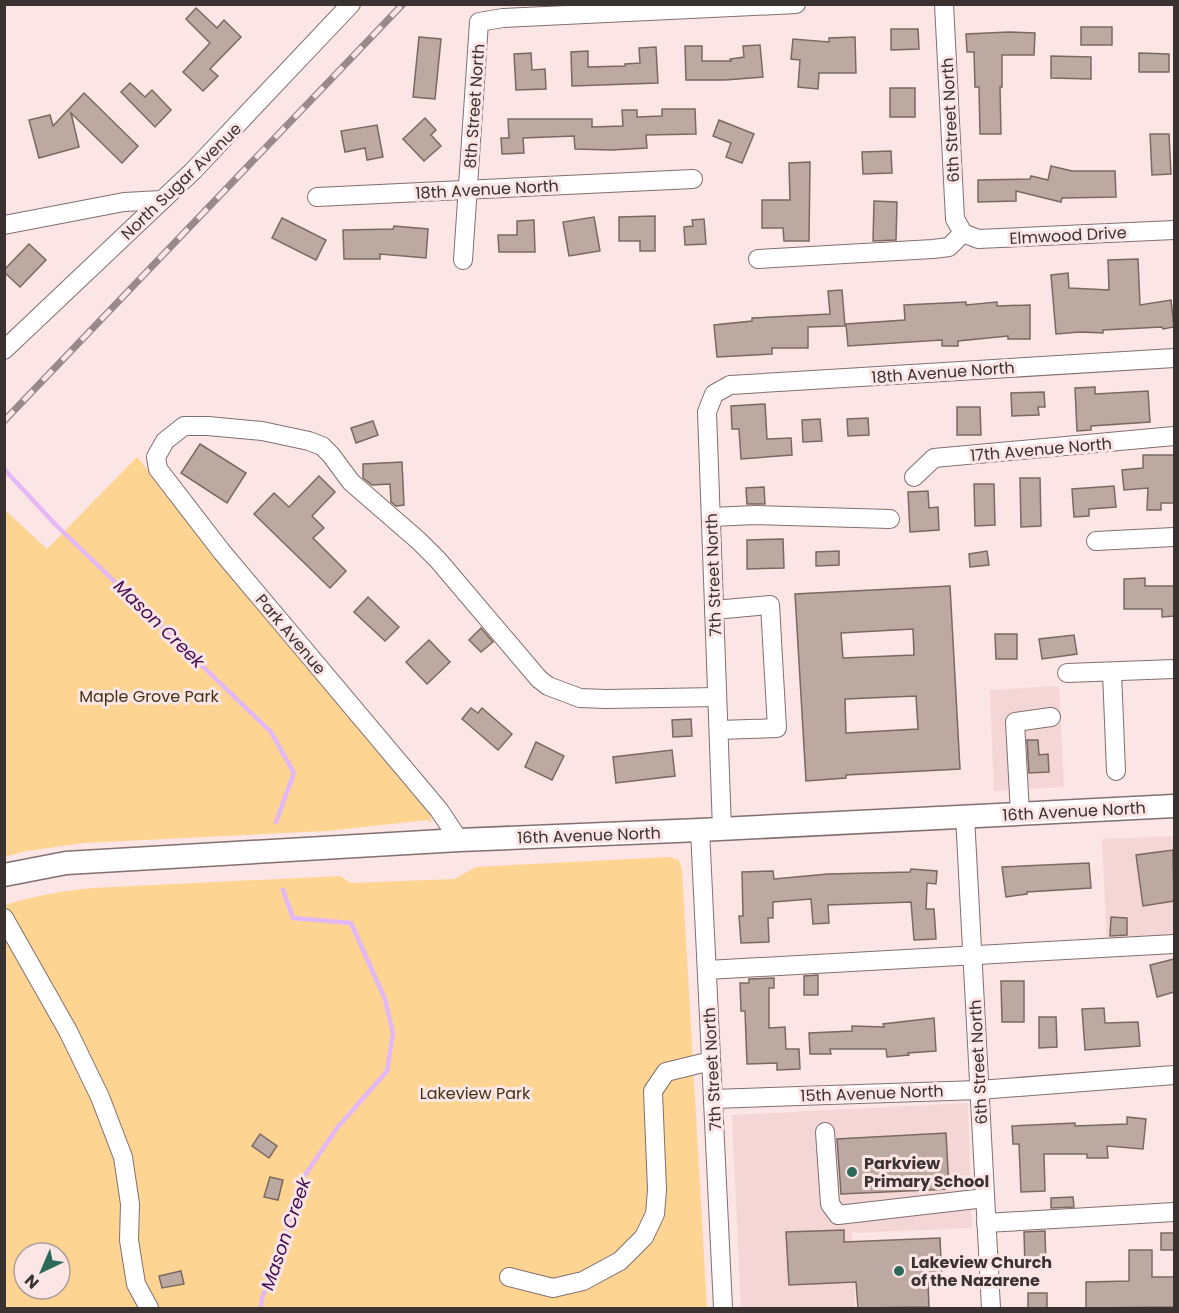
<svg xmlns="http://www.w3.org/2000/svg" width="1179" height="1313" font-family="Poppins,sans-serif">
<rect width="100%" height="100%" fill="#fce5e5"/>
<!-- built -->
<g fill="#f5d6d7">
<polygon points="1059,686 1064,787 994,791 990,690"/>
<polygon points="1174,836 1174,938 1107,942 1102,839"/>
<polygon points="968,1103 972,1228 852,1233 855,1308 741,1308 732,1115"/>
</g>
<!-- green -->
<g fill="#fed492" fill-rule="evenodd">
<polygon points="137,457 431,814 431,823 427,820 327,831 84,843 26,851 5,857 4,509 47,549"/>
<path d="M 669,857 L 679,860 L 682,870 L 707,1308 L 5,1308 L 5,905 C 34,896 62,891 92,888 L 340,876 L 351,883 L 454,879 L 476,867 ZM 24,1253 L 60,1253 L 60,1289 L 24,1289 Z"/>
</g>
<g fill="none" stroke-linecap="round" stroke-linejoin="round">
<!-- stream -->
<g stroke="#e3b8f6" stroke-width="4.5">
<polyline points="4,469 56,525 271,732 294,773 276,822"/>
<polyline points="261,1308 262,1298 278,1259 301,1181 337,1128 387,1071 393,1033 385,999 351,923 293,918 283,890"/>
</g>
</g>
<!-- building -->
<g fill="#bca9a1" stroke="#7a6961" stroke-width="1.5" fill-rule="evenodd">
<polygon points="196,8 217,28 224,20 241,37 210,69 218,76 203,91 183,72 210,43 186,19"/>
<rect x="1081" y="27" width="31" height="18"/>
<polygon points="891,29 918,29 919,49 891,50"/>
<polygon points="1009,32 1035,33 1034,55 1002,55 1002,87 1000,87 1001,134 980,134 979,87 975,87 974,52 967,52 966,34"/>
<polygon points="419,37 441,39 435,99 413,97"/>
<polygon points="855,37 856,73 819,73 818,89 798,87 800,60 791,59 793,39 829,42 829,38"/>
<polygon points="760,45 763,77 725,80 686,80 685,46 702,46 702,61 731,61 730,59 744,57 743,46"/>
<polygon points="656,47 658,83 572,86 571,52 588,51 588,67 625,66 625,64 640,63 639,48"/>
<polygon points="531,53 532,70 545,69 546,89 516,90 514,54"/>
<polygon points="1139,53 1169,54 1169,72 1139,72"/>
<polygon points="1051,56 1091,57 1091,79 1051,78"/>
<polygon points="130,83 145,97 152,90 171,110 155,127 121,92"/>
<rect x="890" y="88" width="25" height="29"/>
<polygon points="84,93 138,146 122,163 71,113 79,147 39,158 29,120 50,115 53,126"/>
<polygon points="662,109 695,109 696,134 646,135 647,148 612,150 575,149 574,136 523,138 524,153 502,154 501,138 509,138 508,119 592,119 592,127 623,126 622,110 637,110 637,117 662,116"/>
<polygon points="425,118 436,130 431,135 441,146 424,161 403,139"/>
<polygon points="719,120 754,134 742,163 726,157 731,143 713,136"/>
<polygon points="377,125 383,157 367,160 365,148 345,152 341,131"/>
<polygon points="1150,134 1169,134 1171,174 1152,175"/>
<polygon points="891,151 892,173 863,174 862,152"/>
<polygon points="810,162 809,241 784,241 783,228 762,228 762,200 790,200 789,163"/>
<polygon points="1051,166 1072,171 1115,171 1116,197 1062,198 1061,202 1016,191 1016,201 978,202 978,180 1030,179 1031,176 1048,180"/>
<polygon points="874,201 897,202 896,240 873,241"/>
<polygon points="655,216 655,251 640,251 640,241 619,241 619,217"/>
<polygon points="594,217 600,251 569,256 563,222"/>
<polygon points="282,218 326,240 316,260 272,238"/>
<polygon points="704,219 706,244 685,245 684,227 693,226 692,220"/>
<polygon points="534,220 535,252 499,252 498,235 517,235 517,221"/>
<polygon points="394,226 428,229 426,258 380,254 380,259 344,259 343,230 393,229"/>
<polygon points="29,244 46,260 20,287 4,272 4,270"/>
<polygon points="1138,259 1140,305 1171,300 1174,327 1163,329 1162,327 1103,330 1103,333 1080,332 1056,334 1051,275 1068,273 1069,288 1109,290 1108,260"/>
<polygon points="842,290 845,326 808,327 808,348 772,348 772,354 717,357 714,325 752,321 752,318 830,314 828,291"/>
<polygon points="966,302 966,305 997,302 997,306 1030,305 1030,339 1008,339 1008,336 958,341 958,346 942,346 942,340 848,346 846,324 905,320 904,305"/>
<polygon points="1095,387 1095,394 1148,391 1150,422 1091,426 1091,430 1077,431 1075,388"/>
<polygon points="1044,392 1045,407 1038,407 1039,415 1012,416 1011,393"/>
<polygon points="765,404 767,439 791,438 792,455 741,459 739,429 732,429 731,406"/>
<polygon points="957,407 980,407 981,435 957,435"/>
<polygon points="868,418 869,435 848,436 847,419"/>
<polygon points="820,419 822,441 803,442 802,420"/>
<polygon points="373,421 378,435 356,443 351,428"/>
<polygon points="200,444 246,473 227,503 181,473"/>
<polygon points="1143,455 1174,455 1174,503 1161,503 1161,510 1147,510 1148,488 1124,490 1122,470 1143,468"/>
<polygon points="402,462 404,505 396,506 391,502 390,484 372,485 363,478 363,464"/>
<polygon points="319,476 335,492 312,516 324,528 313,538 346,571 330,588 254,514 274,493 289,507"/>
<polygon points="1020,478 1040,478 1041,526 1021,527"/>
<polygon points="974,484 994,484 995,525 975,526"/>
<polygon points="1114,486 1116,507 1089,509 1089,516 1074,517 1072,489"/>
<polygon points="764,487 765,504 747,504 746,488"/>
<polygon points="928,491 929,508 938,507 939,530 910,532 908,492"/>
<polygon points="783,539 784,568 747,569 747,540"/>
<polygon points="839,551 839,565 816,566 816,552"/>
<polygon points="987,551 989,565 970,567 969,554"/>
<polygon points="1145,578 1145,586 1174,586 1174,616 1162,617 1162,609 1124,609 1124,579"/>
<path d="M 950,586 L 960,769 L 846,775 L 846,778 L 806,781 L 795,594 ZM 913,629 L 914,655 L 843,658 L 841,633 ZM 916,696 L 918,729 L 846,733 L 845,699 Z"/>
<polygon points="368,597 399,627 385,641 354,612"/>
<polygon points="481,628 493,642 481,652 469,640"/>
<polygon points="995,634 1017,634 1017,659 996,659"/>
<polygon points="1074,635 1077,654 1042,659 1039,639"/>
<polygon points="429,640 450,662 427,684 406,662"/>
<polygon points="471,708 478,713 482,708 512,734 498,750 462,719"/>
<polygon points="691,719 692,736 673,737 672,720"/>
<polygon points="1027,740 1038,740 1039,755 1048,754 1049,772 1029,773"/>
<polygon points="536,742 564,756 552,780 525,767"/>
<polygon points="672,750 675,776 616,783 613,757"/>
<polygon points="1173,850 1174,901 1143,906 1136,855"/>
<polygon points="1089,863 1091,888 1027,892 1027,894 1006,897 1002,867"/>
<polygon points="911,869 937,871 936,884 927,883 926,909 934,909 936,939 914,940 911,902 828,905 829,923 813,924 811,899 773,902 773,918 768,918 769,942 741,943 739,916 743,916 742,872 773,871 774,879 828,874 910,872"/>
<polygon points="1111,917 1127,918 1127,935 1110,936"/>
<polygon points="1174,959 1174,992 1157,997 1150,965"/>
<polygon points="818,975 818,995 804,995 804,976"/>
<polygon points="774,978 774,988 769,988 769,1028 785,1027 786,1049 799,1049 800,1069 777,1070 777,1063 747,1064 745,1011 741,1011 740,983 749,983 749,979"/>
<polygon points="1001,981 1024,981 1024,1022 1002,1022"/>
<polygon points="1104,1008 1105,1023 1138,1022 1140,1046 1085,1050 1082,1009"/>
<polygon points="1039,1017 1056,1017 1057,1047 1039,1048"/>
<polygon points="934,1018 936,1051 908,1053 909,1055 887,1057 886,1049 830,1049 831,1054 810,1054 809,1033 852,1031 852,1026 884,1027 883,1024"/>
<polygon points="1127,1117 1146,1119 1143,1149 1107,1146 1108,1158 1087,1158 1087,1154 1044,1154 1045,1191 1021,1192 1019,1144 1013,1144 1012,1126 1075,1123 1075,1126 1127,1124"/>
<polygon points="946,1133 949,1189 841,1194 837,1139"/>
<polygon points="260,1134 277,1146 269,1158 252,1146"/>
<polygon points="270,1177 283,1180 278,1200 264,1197"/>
<polygon points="1073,1197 1074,1207 1051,1208 1051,1198"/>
<polygon points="844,1230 844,1242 940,1238 942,1282 928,1283 929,1307 858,1308 856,1282 789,1285 786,1232"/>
<polygon points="1045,1231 1046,1268 1025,1268 1024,1232"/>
<rect x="1161" y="1233" width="13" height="17"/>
<polygon points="1129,1250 1152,1250 1152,1277 1174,1277 1174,1307 1086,1308 1086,1282 1129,1281"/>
<polygon points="181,1271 184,1284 162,1288 159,1276"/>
<rect x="1028" y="1293" width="19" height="15"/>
</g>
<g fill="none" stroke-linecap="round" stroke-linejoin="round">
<defs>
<g id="minor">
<polyline points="944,4 955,219 963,233"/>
<polyline points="317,197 693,179"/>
<polyline points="4,225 124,202 162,200"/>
<polyline points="963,233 978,239 1174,230"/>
<polyline points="758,259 933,249 949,247 963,233"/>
<polyline points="463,260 479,22 503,18 796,4"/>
<polyline points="4,350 193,171 351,4"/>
<polyline points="914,477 934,458 1174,436"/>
<polyline points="711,517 756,515 890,519"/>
<polyline points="1096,541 1174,537"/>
<polyline points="714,610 770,605 777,728 719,730"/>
<polyline points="1112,672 1116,771"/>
<polyline points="1067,673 1174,669"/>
<polyline points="1020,813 1015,722 1051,717"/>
<polyline points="965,816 991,1308"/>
<polyline points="722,829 707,412 714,394 730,385 1174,358"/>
<polyline points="700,830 723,1308"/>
<polyline points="459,840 439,810 222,552 158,469 156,457 165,441 184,426 208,426 262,431 309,441 322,446 331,455 351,482 419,541 438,560 539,679 548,686 580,698 606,699 717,697"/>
<polyline points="4,918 68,1031 100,1097 123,1157 130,1204 129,1240 136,1284 149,1308"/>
<polyline points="707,970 1174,944"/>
<polyline points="713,1099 979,1090 1174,1075"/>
<polyline points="825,1132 830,1204 838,1215 985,1198"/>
<polyline points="986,1223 1174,1212"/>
<polyline points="509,1277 553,1288 583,1281 620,1261 644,1237 655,1214 657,1190 653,1091 666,1072 711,1061"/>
</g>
<polyline id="major" points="4,875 66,863 459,840 700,830 1174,806"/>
</defs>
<!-- minor casing -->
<use href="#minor" stroke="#826f6f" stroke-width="20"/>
<!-- major casing -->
<use href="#major" stroke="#826f6f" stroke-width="25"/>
<!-- minor -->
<use href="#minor" stroke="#fff" stroke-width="18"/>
<!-- major -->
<use href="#major" stroke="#fff" stroke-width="22"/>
<defs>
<polyline id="rail" points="4,421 403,4"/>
</defs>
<!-- rail casing -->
<use href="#rail" stroke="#998989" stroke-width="7"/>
<!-- rail -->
<use href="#rail" stroke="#fce5e5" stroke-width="4.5" stroke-dasharray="14" stroke-linecap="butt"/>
</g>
<!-- markers -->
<g fill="#2b6a58" stroke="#fce5e5" stroke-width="2">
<circle cx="852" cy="1172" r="6"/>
<circle cx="899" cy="1271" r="6"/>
</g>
<g text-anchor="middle" stroke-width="6" stroke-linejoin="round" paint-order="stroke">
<!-- street labels -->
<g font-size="16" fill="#3a3131" stroke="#fce5e5">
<text transform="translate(474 106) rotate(-86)" y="6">8th Street North</text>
<text transform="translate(950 120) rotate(-93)" y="6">6th Street North</text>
<text transform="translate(181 181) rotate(-44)" y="6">North Sugar Avenue</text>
<text transform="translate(487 189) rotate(-3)" y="6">18th Avenue North</text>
<text transform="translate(1068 235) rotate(-3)" y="6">Elmwood Drive</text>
<text transform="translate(943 372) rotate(-4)" y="6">18th Avenue North</text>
<text transform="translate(1041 449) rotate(-5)" y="6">17th Avenue North</text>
<text transform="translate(713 575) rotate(-92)" y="6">7th Street North</text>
<text transform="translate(291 634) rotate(50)" y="6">Park Avenue</text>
<text transform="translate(1074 811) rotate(-3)" y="6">16th Avenue North</text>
<text transform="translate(589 835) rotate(-2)" y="6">16th Avenue North</text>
<text transform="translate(978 1062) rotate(-93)" y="6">6th Street North</text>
<text transform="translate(712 1069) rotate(-93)" y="6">7th Street North</text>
<text transform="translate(872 1093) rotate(-2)" y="6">15th Avenue North</text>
</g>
<!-- park labels -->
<g font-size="16" fill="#443215" stroke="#fce5e5">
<text x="149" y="702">Maple Grove Park</text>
<text x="475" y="1099">Lakeview Park</text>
</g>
<!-- poi labels -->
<g font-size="16" font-weight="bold" fill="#3a3131" stroke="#fce5e5" text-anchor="start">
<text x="864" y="1169">Parkview<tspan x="864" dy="18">Primary School</tspan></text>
<text x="911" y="1268">Lakeview Church<tspan x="911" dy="18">of the Nazarene</tspan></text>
</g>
<!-- water labels -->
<g font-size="18" font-style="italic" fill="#430d55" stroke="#fce5e5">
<text transform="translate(159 624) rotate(44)" y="6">Mason Creek</text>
<text transform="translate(286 1234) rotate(-71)" y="6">Mason Creek</text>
</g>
</g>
<!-- border -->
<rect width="1179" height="1313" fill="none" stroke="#3a3131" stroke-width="12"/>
<!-- north arrow -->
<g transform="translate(42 1271) rotate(224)"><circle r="28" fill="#fce5e5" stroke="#ae9d9d" stroke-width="1.5"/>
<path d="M0-4.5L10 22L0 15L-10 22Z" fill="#2b6a58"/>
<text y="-9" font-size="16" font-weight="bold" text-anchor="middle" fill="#3a3131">N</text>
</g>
</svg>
